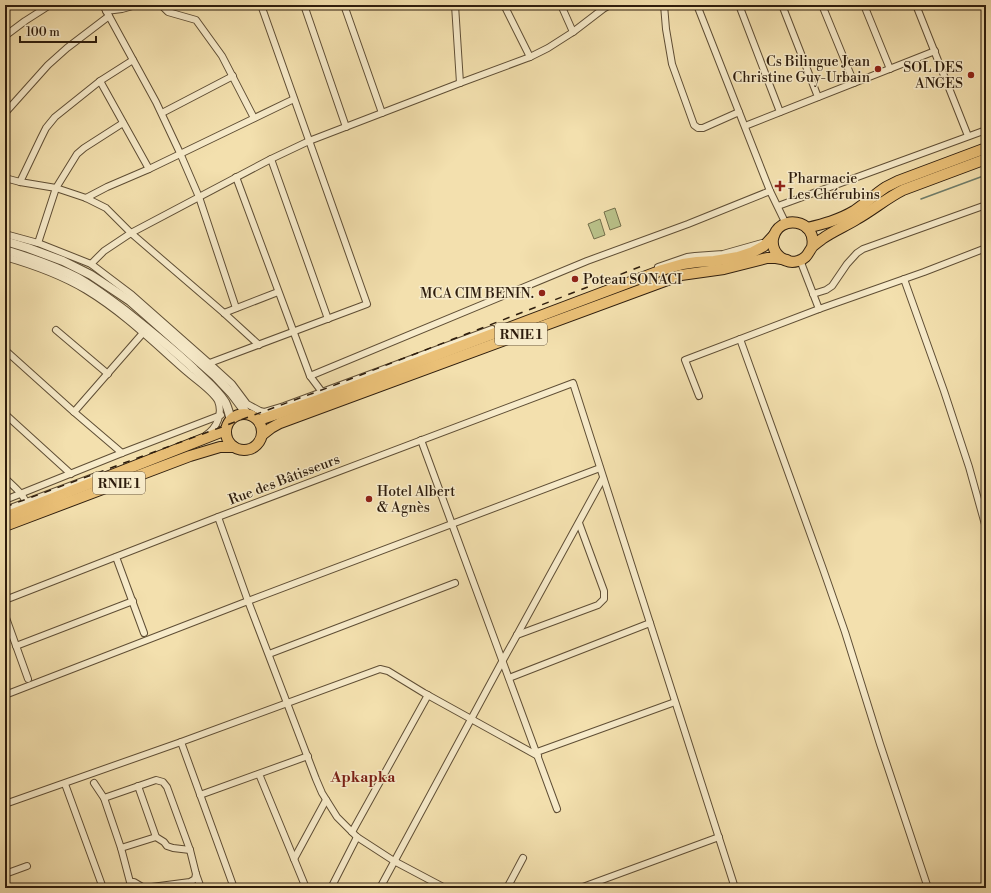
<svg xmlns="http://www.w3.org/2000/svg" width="991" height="893" font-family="'Libre Bodoni',serif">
<rect width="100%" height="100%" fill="#f3e0ae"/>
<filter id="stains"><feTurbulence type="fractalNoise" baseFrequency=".005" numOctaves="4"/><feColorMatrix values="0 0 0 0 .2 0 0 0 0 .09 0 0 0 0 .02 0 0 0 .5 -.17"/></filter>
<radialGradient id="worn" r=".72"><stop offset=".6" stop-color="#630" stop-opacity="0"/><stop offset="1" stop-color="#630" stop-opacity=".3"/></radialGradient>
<!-- green -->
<g fill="#bac28a" stroke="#74704c">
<polygon points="615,208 621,226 610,230 604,212"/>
<polygon points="600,219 605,235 594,239 588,224"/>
</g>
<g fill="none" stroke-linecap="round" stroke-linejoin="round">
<!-- stream -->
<polyline stroke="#6f7d6b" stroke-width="1.5" points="921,199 986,175"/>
<defs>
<g id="minor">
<polyline points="103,5 109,16 156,102 180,153 199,197 236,308"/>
<polyline points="161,5 168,12 196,20 222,56 254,118"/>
<polyline points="304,5 346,127"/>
<polyline points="344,5 382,113"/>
<polyline points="455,5 460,83"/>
<polyline points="504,5 530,57"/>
<polyline points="561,5 573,32"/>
<polyline points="664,5 666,29 672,64 694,125 698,128 703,128 739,112"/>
<polyline points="697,5 770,191 786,224"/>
<polyline points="739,5 780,112"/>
<polyline points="782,5 818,97"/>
<polyline points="822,5 854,83"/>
<polyline points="864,5 890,69"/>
<polyline points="916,5 968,136"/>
<polyline points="106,11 122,9 136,5"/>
<polyline points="5,36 25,21 50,5"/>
<polyline points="100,81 149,169"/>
<polyline points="5,113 48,65 67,48 109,16"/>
<polyline points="162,113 233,76"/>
<polyline points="745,126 935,51"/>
<polyline points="271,159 328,319"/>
<polyline points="236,177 310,376 322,392"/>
<polyline points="5,178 20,182 56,188 86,198 106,208 131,233 224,313 259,345"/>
<polyline points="20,182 41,138 46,128 55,117 100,81 133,60"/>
<polyline points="86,198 107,187 149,169 294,99"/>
<polyline points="778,206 986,130"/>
<polyline points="5,234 38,243 91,264 132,295 209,363 232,384 247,404 260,411 264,412 284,406 492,329"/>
<polyline points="38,243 56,188 77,154 84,148 123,123"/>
<path d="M 5,257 C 33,265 61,275 86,290 C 124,313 155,344 187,372 C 196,380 213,391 218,401 C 223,413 217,428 206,435"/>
<polyline points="800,260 819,309"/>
<polyline points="91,264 104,251 131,233 271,159 309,141 460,83 530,57 548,48 573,32 603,9 610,5"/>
<polyline points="658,267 687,257 695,256 723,254 762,243"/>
<polyline points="904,279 944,391 969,467 986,528"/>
<polyline points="813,294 826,290 832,286 847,264 857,253 863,249 986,205"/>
<polyline points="224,313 278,292"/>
<polyline points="56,330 108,374"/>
<polyline points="740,339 823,569 845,632 880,744 928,888"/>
<polyline points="5,350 74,412 122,453"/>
<polyline points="207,364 367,304 261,5"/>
<polyline points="310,376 587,261 688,224 770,191"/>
<polyline points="699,396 685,360 819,309 924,272 986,248"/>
<polyline points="74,412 143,333"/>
<polyline points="5,414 71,474"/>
<polyline points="421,440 557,809"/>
<path d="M 5,478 C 13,486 24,494 27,505"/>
<polyline points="5,500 122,453 221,415"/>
<polyline points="5,510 96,476"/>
<polyline points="218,517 248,601 316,779 322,793 337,817 357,837 394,861 445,888"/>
<polyline points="116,557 144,633"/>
<polyline points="5,600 218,517 573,383 735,888"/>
<polyline points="5,615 28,679"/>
<polyline points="517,635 598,605 604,599 604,591 579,523"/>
<polyline points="16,646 133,601"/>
<polyline points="269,654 455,583"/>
<polyline points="509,678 650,623"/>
<polyline points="5,695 248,601 600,468"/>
<polyline points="181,742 234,888"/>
<polyline points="537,752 675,702"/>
<polyline points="259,774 306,888"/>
<polyline points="94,783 104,798 121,848 130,882 134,882 144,888 190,882 195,879 196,874"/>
<polyline points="65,784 103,888"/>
<polyline points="138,786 156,837 164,842 167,846 173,848 190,850"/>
<polyline points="200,795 308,756"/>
<polyline points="104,798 156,780 163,782 167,787 190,850 196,874 201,888"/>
<polyline points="5,804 181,742 380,669 388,671 424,693 538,756"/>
<polyline points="352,832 428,695"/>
<polyline points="121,848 156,837"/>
<polyline points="294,859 326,800"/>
<polyline points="5,874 27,866"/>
<polyline points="331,888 357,837"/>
<polyline points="380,888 503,660 517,635 603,478"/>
<polyline points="507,888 523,858"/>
<polyline points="580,888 719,837"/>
</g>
<g id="tertiary">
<polyline points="5,241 28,248 63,261 91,275 130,301 172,338 215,376 232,394 247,414"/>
<path d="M 5,250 C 31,258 52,265 76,277 C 94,287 108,298 124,310 C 148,329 172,348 194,369 C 204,379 217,389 225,402 C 228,408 229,413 231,420"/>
</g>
<g id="trunk">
<path d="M 807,228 C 823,224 839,220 854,211 C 865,204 875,194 886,187 C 890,185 894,183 898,181 L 986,148"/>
<path d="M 812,247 C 818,219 778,213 773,239 C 771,253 785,265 798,261 C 808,258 808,252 813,246 C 816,244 819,241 822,239 C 833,231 846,226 857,219 C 873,210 887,198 903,190 L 986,159"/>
<circle cx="244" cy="432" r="18"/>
<polyline points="259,420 318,400 662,270 683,264 697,262 714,261 738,257 753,252 764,246 774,235"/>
<polyline points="262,435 271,428 280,423 681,275 724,269 767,258 776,258 787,260"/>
<polyline points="5,517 226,430"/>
<polyline points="5,526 190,456 220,447 234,447"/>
</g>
</defs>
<!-- minor casing -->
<use href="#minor" stroke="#5f4e35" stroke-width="8"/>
<!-- tertiary casing -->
<use href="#tertiary" stroke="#5f4e35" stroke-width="10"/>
<!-- trunk casing -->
<use href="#trunk" stroke="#2e1d0d" stroke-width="12"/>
<!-- minor -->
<use href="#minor" stroke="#f7ebca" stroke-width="6"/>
<!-- tertiary -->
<use href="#tertiary" stroke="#f7ebca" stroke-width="8"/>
<!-- trunk -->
<use href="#trunk" stroke="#eac077" stroke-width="10"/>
<!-- rail -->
<polyline stroke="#2e1d0d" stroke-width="1.5" stroke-dasharray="7 7" stroke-linecap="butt" points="5,507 327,388 642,266"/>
</g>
<!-- markers -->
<g fill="#8f2418" stroke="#f7ebca" stroke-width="1.5">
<circle cx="878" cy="69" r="4"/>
<circle cx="971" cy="75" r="4"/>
<path d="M778 180h4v4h4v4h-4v4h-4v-4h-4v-4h4z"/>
<circle cx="575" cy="279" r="4"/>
<circle cx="542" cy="293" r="4"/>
<circle cx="369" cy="499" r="4"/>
</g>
<g text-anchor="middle" stroke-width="3" stroke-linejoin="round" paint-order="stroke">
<!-- shield labels -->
<g fill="#f7ebca" stroke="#6a5b46" stroke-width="1">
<rect x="495" y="323" width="52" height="22" rx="3"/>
<rect x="93" y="472" width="52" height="22" rx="3"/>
</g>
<g font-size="13" font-weight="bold" fill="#2e1d0d">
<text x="521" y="339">RNIE 1</text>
<text x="119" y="488">RNIE 1</text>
</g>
<!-- poi labels -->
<g font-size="14" fill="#2e1d0d" stroke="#f7ebca" text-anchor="end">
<text x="870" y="66">Cs Bilingue Jean<tspan x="870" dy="16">Christine Guy-Urbain</tspan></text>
<text x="963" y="72">SOL DES<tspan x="963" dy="16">ANGES</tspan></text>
<text x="788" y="183" text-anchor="start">Pharmacie<tspan x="788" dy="16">Les Chérubins</tspan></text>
<text x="583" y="284" text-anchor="start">Poteau SONACI</text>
<text x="534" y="298">MCA CIM BENIN.</text>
<text x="377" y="496" text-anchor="start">Hotel Albert<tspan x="377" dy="16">&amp; Agnès</tspan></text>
</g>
<!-- street labels -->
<g font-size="14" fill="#2e1d0d" stroke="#f7ebca">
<text transform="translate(284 479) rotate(-21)" y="5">Rue des Bâtisseurs</text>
</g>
<!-- neighbourhood labels -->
<g font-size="15" font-weight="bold" fill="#7a1f14" stroke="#f7ebca">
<text x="363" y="782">Apkapka</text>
</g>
</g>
<!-- margin -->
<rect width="991" height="893" fill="none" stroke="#f3e0ae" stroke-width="20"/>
<rect x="6" y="6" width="979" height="881" fill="none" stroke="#2e1d0d" stroke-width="2"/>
<rect x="10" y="10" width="971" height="873" fill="none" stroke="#2e1d0d"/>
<!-- scale -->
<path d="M20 36v6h76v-6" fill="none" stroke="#2e1d0d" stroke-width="2"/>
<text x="26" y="36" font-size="12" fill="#2e1d0d" stroke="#f7ebca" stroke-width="3" paint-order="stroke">100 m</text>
<rect width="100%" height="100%" filter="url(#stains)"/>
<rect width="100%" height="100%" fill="url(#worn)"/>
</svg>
